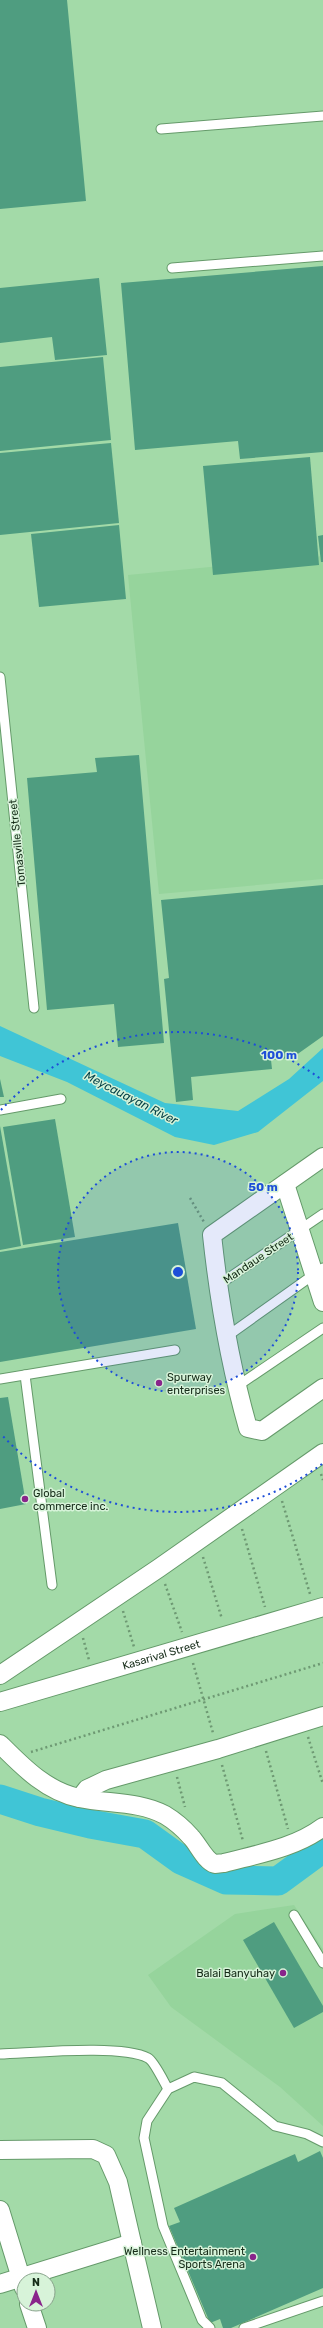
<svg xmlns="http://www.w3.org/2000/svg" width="323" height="2328" font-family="Rubik,sans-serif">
<rect width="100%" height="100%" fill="#a3daa8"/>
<!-- built -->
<g fill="#96d49c">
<polygon points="323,556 323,879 159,894 128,575"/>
<polygon points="294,1905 323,1949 323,2126 280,2087 171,2007 148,1975 235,1914"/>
</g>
<!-- water -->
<polygon fill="#40c5d6" points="0,1026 165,1103 238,1111 289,1079 323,1048 323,1081 258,1132 214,1145 175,1137 67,1082 0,1056"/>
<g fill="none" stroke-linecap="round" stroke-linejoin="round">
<!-- river -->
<polyline stroke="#40c5d6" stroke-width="29" points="0,1799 40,1812 90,1824 145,1834 181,1860 226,1880 278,1881 323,1848"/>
</g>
<!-- building -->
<g fill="#4f9d80">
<polygon points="0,0 67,0 86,201 0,209"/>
<polygon points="323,266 323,452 240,459 238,441 135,450 121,283"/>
<polygon points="99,278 107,355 55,360 52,337 0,343 0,288"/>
<polygon points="103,357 111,440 0,451 0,367"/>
<polygon points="111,443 119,523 0,535 0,453"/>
<polygon points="310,457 319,565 213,575 203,466"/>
<polygon points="119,525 126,599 39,607 31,534"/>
<polygon points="323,535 323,562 321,562 318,536"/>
<polygon points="139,755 164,1043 118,1047 114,1004 47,1010 27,778 97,772 95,758"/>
<polygon points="323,885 323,1036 292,1058 271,1060 272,1069 191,1077 193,1100 176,1102 164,979 169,978 161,900"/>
<polygon points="0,1079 4,1097 0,1097"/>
<polygon points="55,1119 75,1237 23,1245 3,1127"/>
<polygon points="0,1126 21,1246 0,1250"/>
<polygon points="178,1223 196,1329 0,1362 0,1252"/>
<polygon points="8,1397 26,1504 0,1509 0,1398"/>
<polygon points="274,1922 323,2006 323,2012 294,2028 243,1940"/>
<polygon points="320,2151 323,2158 323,2288 231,2328 223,2328 220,2319 210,2323 169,2226 180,2222 174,2208 295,2154 298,2162"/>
</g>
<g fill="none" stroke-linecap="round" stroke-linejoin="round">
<defs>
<g id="service">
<polyline points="161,129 323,116"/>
<polyline points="172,268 323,256"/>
<polyline points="0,677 34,1008"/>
<polyline points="0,1110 61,1099"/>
<polyline points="217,1286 323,1214"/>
<polyline points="226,1337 323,1268"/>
<polyline points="25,1375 52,1585"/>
<polyline points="0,1379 175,1350"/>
<polyline points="236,1387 323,1328"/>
<polyline points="294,1915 323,1963"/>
<path d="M 0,2054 C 33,2053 122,2044 148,2058 C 154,2061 164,2082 168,2089"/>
<polyline points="210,2328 202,2320 163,2226 144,2138 147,2121 168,2089 194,2077 222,2083 275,2126 307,2134 323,2142"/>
<polyline points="244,2328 323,2301"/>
</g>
<g id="minor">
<path d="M 323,1157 L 212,1235 C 219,1300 230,1365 248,1428 L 262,1431 L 323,1388"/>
<polyline points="285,1184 323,1302"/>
<polyline points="0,1675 159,1568 323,1453"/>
<path id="s1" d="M 0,1702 L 323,1607"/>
<path d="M 0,1744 C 23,1767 46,1791 79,1798 C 108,1804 139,1801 165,1815 C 175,1821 184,1829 191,1837 C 198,1844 205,1861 215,1864 C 218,1864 222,1863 224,1863 C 258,1854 295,1848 323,1827"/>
<polyline points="80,1798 87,1789 106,1780 218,1749 323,1716"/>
<polyline points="0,2150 93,2149 106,2155 118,2182 132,2243"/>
<polyline points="0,2210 24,2288"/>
<polyline points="0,2284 132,2243 152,2328"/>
<polyline points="29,2304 37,2328"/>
</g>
</defs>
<!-- service casing -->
<use href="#service" stroke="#659a6a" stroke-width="11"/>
<!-- minor casing -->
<use href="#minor" stroke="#659a6a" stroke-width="20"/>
<!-- path -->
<g stroke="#6e9973" stroke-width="2.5" stroke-dasharray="2 3" stroke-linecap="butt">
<polyline points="190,1198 204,1222"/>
<polyline points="321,1474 323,1480"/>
<polyline points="282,1501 310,1594"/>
<polyline points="242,1529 265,1607"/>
<polyline points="203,1557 222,1619"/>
<polyline points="165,1584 182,1632"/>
<polyline points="123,1611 134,1647"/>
<polyline points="83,1638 89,1660"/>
<polyline points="193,1663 213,1733"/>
<polyline points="308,1737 323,1784"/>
<polyline points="266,1751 288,1829"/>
<polyline points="31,1752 323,1663"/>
<polyline points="222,1765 243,1841"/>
<polyline points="177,1777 185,1807"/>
</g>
<!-- service -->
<use href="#service" stroke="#fff" stroke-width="9"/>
<!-- minor -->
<use href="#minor" stroke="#fff" stroke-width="18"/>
</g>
<!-- distance rings -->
<circle cx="178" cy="1272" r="120" fill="#1d4ed8" fill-opacity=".12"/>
<g fill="none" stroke="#1d4ed8" stroke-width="2" stroke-dasharray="2 4">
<circle cx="178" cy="1272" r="120"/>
<path d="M322 1464A240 240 0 0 1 1 1434M1 1110A240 240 0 0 1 322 1080"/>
</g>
<!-- markers -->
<g fill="#89248b" stroke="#d7f3d9" stroke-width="1.5">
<circle cx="159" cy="1383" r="4"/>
<circle cx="25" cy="1499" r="4"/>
<circle cx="283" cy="1973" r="4"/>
<circle cx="253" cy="2257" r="4"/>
</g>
<g text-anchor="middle" stroke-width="3" stroke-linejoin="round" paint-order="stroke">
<!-- street labels -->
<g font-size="11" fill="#152b18" stroke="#d7f3d9">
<text transform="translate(17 843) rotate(-96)" y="4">Tomasville Street</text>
<text transform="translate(258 1258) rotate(-34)" y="4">Mandaue Street</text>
<text dy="4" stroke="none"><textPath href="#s1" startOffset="168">Kasarival Street</textPath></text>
</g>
<!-- poi labels -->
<g font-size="11" fill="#152b18" stroke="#d7f3d9" text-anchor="start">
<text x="167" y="1381">Spurway<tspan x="167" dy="13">enterprises</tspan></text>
<text x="33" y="1497">Global<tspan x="33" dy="13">commerce inc.</tspan></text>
<text x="275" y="1977" text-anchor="end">Balai Banyuhay</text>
<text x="245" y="2255" text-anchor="end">Wellness Entertainment<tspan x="245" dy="13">Sports Arena</tspan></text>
</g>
<!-- water labels -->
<g font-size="12" font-style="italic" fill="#003d44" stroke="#d7f3d9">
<text transform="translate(131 1098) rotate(27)" y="4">Meycauayan River</text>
</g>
</g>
<circle cx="178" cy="1272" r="6" fill="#1d4ed8" stroke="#d7f3d9" stroke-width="2"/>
<g font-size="12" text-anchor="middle" font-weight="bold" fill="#1d4ed8" stroke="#d7f3d9" stroke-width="3" stroke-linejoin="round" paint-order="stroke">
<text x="279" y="1059">100 m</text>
<text x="263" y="1191">50 m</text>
</g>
<!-- north arrow -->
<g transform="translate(36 2292)"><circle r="19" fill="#d7f3d9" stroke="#89a38c"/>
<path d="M0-3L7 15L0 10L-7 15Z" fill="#89248b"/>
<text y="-6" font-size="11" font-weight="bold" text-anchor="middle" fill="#152b18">N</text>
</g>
</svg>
